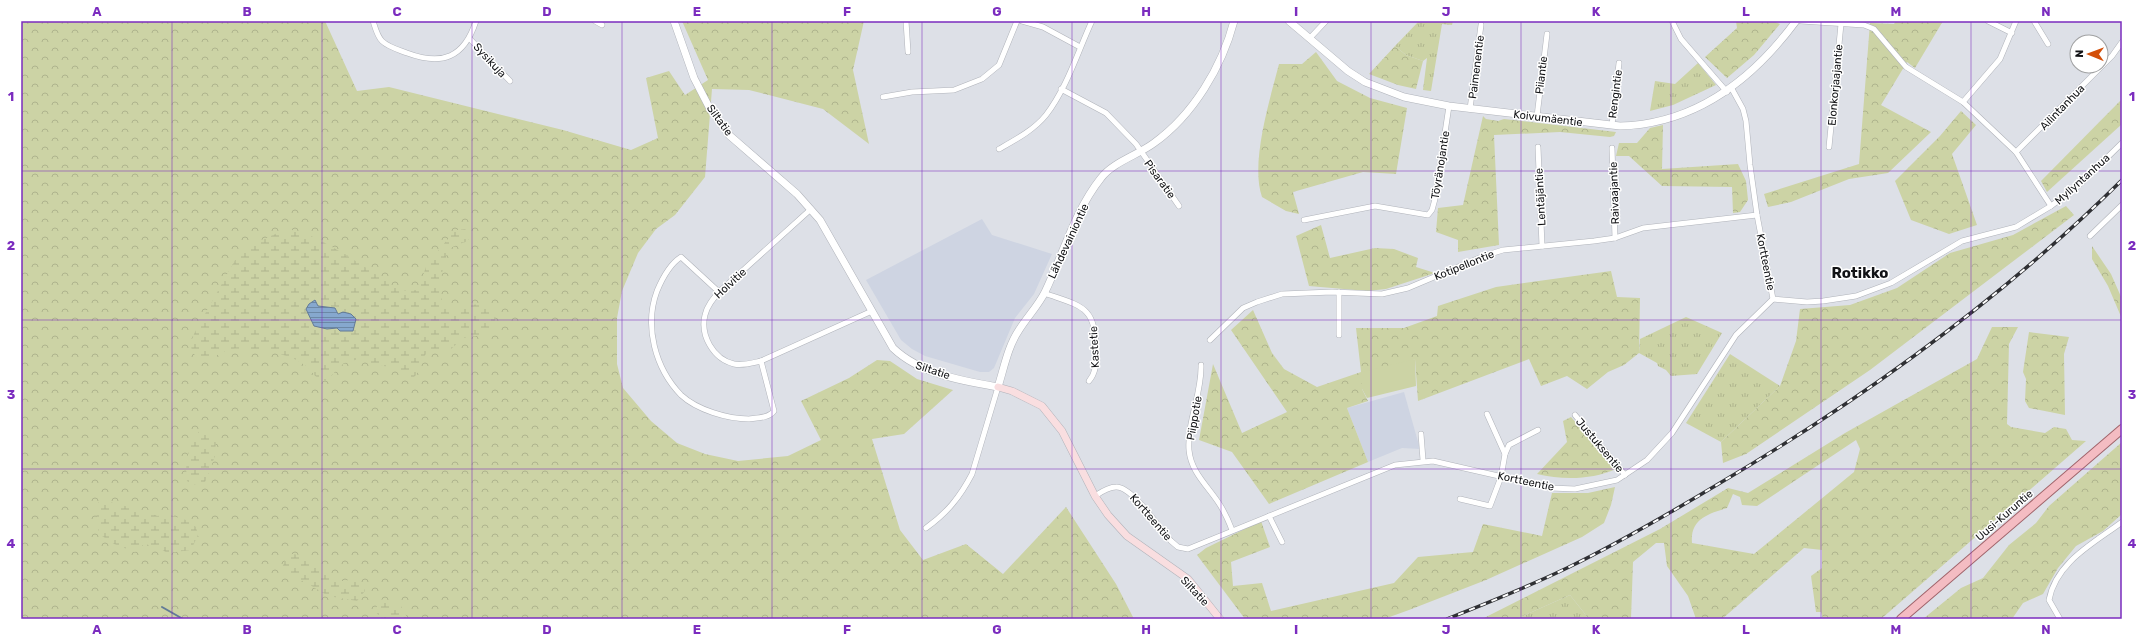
<svg xmlns="http://www.w3.org/2000/svg" width="2143" height="640" font-family="Rubik,sans-serif">
<defs>
<pattern id="grass-tufts" width="24" height="20" patternUnits="userSpaceOnUse"><rect width="24" height="20" fill="#ccd3a5"/><path d="M3 7l-1-3M5 7V3M7 7l1-3M15 17l-1-3M17 17v-4M19 17l1-3" fill="none" stroke="#aeb48d"/></pattern>
<pattern id="forest-crowns" width="20" height="18" patternUnits="userSpaceOnUse"><rect width="20" height="18" fill="#ccd3a5"/><path d="M2 6a3 3 0 1 1 6 0M12 15a3 3 0 1 1 6 0" fill="none" stroke="#aeb48d"/></pattern>
<pattern id="wetland-marsh" width="20" height="14" patternUnits="userSpaceOnUse"><rect width="20" height="14" fill="#ccd3a5"/><path d="M1 5h8M5 5V1M11 12h8M15 12V8" fill="none" stroke="#aeb48d"/></pattern>
<pattern id="water-rules" width="6" height="5" patternUnits="userSpaceOnUse"><rect width="6" height="5" fill="#86a8ce"/><path d="M0 2.5h6" fill="none" stroke="#6c88a6"/></pattern>
</defs>
<rect width="100%" height="100%" fill="#dde0e7"/>
<!-- built -->
<g fill="#ced4e2">
<polygon points="982,219 992,235 1052,254 1034,294 1015,318 994,368 989,372 980,372 925,356 912,349 901,340 866,280"/>
<polygon points="1404,392 1420,449 1402,448 1368,462 1347,408"/>
</g>
<!-- grass -->
<g fill="url(#grass-tufts)">
<polygon points="1419,21 1453,21 1452,25 1442,24 1431,91 1423,90 1427,58 1423,61 1406,55 1395,46"/>
<polygon points="1698,63 1716,85 1673,105 1650,111 1655,81 1675,84"/>
<polygon points="1686,317 1722,333 1697,374 1671,376 1666,370 1658,366 1657,363 1639,353 1640,339"/>
<polygon points="1730,354 1780,386 1721,442 1686,423"/>
<polygon points="1570,595 1589,619 1516,619"/>
</g>
<!-- forest -->
<g fill="url(#forest-crowns)" fill-rule="evenodd">
<polygon points="21,21 325,21 357,91 389,87 563,130 631,150 658,138 646,78 669,71 685,95 708,80 682,21 864,21 853,70 869,144 823,109 749,90 712,89 705,177 675,215 656,229 638,253 622,291 617,318 617,364 623,388 651,421 677,443 705,454 738,461 788,456 821,440 801,401 849,378 877,360 890,361 917,379 953,390 904,434 872,439 900,530 923,560 966,544 1003,574 1066,507 1116,584 1134,619 21,619"/>
<polygon points="1736,21 1773,21 1780,24 1754,55 1727,78 1705,57 1737,28"/>
<polygon points="1896,21 1943,21 1915,68 1907,62 1881,105 1931,132 1888,173 1849,179 1791,202 1768,207 1764,194 1859,164 1870,23 1894,24"/>
<polygon points="1395,46 1406,55 1423,61 1416,89 1398,85 1369,74"/>
<path d="M 1316,52 L 1337,81 L 1370,98 L 1407,108 L 1396,174 L 1363,172 L 1293,192 L 1299,214 L 1286,211 L 1262,197 C 1250,163 1270,99 1279,64 L 1302,64 Z"/>
<polygon points="2122,99 2122,124 2047,192 2041,181"/>
<polygon points="1961,111 1976,125 1952,154 1977,225 1949,234 1911,220 1895,181 1940,136"/>
<polygon points="1483,116 1486,119 1498,121 1504,119 1616,132 1614,136 1610,137 1560,132 1494,135 1499,245 1458,252 1458,240 1436,232 1438,208 1463,205"/>
<polygon points="1663,125 1662,169 1738,164 1746,181 1748,200 1740,212 1733,213 1732,187 1662,186 1629,156 1616,156 1619,143 1637,143 1650,128"/>
<polygon points="2066,206 2074,215 1870,370 1746,454 1723,463 1721,442 1780,386 1796,341 1800,309 1850,305 1897,288 1950,253 2013,235"/>
<polygon points="1321,225 1330,258 1375,248 1394,249 1418,258 1416,267 1435,273 1386,289 1367,291 1309,286 1296,236"/>
<polygon points="2092,246 2111,274 2122,299 2122,406 2122,319 2108,286 2092,259"/>
<polygon points="1611,271 1617,297 1640,298 1639,353 1624,365 1608,372 1587,389 1567,376 1541,386 1529,359 1418,401 1415,359 1362,389 1368,401 1347,408 1368,462 1269,504 1232,452 1199,440 1213,364 1242,433 1287,412 1231,330 1253,310 1272,353 1284,369 1317,387 1361,372 1356,328 1404,328 1437,316 1438,306 1496,287"/>
<path d="M 1992,327 L 2018,327 L 2009,344 L 2007,424 L 2011,427 L 2045,433 L 2054,427 L 2066,429 L 2072,440 L 2086,441 L 1881,619 L 1823,619 L 1821,612 L 1816,612 L 1811,576 L 1822,568 L 1822,550 L 1804,548 L 1722,619 L 1696,619 L 1688,596 L 1667,566 L 1664,543 L 1656,543 L 1633,562 L 1631,619 L 1589,619 L 1570,595 L 1516,619 L 1482,619 L 1660,529 L 1728,488 L 1748,493 L 1845,433 L 1977,359 ZM 1856,440 L 1860,449 L 1854,472 L 1754,554 L 1692,543 C 1690,519 1708,514 1727,508 L 1733,494 L 1740,497 L 1742,505 L 1757,506 Z"/>
<polygon points="2029,332 2069,337 2064,354 2065,415 2029,408 2025,401 2026,379 2023,372"/>
<path d="M 1571,417 L 1616,469 C 1591,480 1563,480 1537,474 L 1567,442 L 1563,421 Z"/>
<polygon points="2122,442 2122,514 2103,531 2076,546 2058,568 2043,594 2023,603 2012,619 1923,619 1961,588 1983,578 2009,545 2036,523 2049,506"/>
<polygon points="1615,487 1611,505 1604,523 1582,537 1486,580 1409,610 1384,619 1245,619 1197,555 1206,548 1261,521 1270,547 1231,562 1233,586 1262,583 1271,611 1394,583 1418,557 1473,552 1483,524 1542,536 1552,493 1588,493"/>
</g>
<!-- wetland -->
<g fill="url(#wetland-marsh)" fill-rule="evenodd">
<path d="M 465,229 L 470,234 L 468,241 C 463,243 455,245 451,248 C 447,250 446,257 445,262 C 440,280 434,299 452,312 C 470,308 471,299 491,309 C 496,319 497,324 490,334 L 463,338 L 449,351 L 428,351 C 419,361 422,376 408,380 L 400,371 L 392,367 L 374,365 L 359,359 L 344,363 L 326,381 C 311,377 314,371 305,365 C 289,354 268,351 249,349 C 242,349 234,348 228,350 C 219,353 206,364 197,357 C 188,350 191,340 195,332 L 239,253 L 245,248 C 259,242 275,232 290,230 C 310,228 380,277 399,290 L 408,291 L 416,290 L 419,287 L 427,264 L 453,233 L 457,230 ZM 315,300 L 318,306 C 324,306 335,310 339,315 L 338,328 L 317,327 L 310,304 Z"/>
<path d="M 201,429 L 206,429 L 216,438 L 215,456 L 205,482 L 192,485 L 187,481 C 184,464 189,442 201,429 Z"/>
<polygon points="102,500 136,509 139,513 144,512 158,516 164,513 189,521 196,527 198,535 191,550 167,553 158,547 144,544 135,552 114,544 99,534 95,505"/>
<polygon points="293,554 305,556 313,560 337,580 342,581 357,579 363,585 365,591 357,601 328,596 305,582 283,573 282,568 287,555"/>
<path d="M 383,599 L 401,606 L 408,619 C 398,619 381,622 376,612 L 377,605 Z"/>
</g>
<!-- pitch -->
<polygon fill="#ccd3a5" points="1415,359 1416,386 1367,398 1362,389 1362,372"/>
<!-- water -->
<polygon fill="url(#water-rules)" stroke="#637b97" points="315,300 318,306 335,308 338,314 343,312 351,314 356,319 353,331 340,331 337,328 327,329 314,326 306,309 309,304"/>
<g fill="none" stroke-linecap="round" stroke-linejoin="round">
<!-- stream -->
<polyline stroke="#637b97" stroke-width="2" points="162,607 183,619"/>
<defs>
<g id="minor">
<path d="M 373,21 C 375,27 377,36 382,41 C 388,47 399,50 407,53 C 442,66 464,58 476,21"/>
<polyline points="595,21 602,25"/>
<polyline points="906,21 908,52"/>
<polyline points="1022,21 1043,27 1080,47"/>
<polyline points="1672,21 1681,39 1727,92"/>
<polyline points="1801,21 1864,25 1874,29 1906,67 1963,102 2016,152 2051,206"/>
<polyline points="1988,21 2012,33"/>
<polyline points="2034,21 2048,44"/>
<polyline points="470,39 510,81"/>
<polyline points="1309,39 1326,21"/>
<polyline points="1061,89 1106,113 1136,144 1179,206"/>
<polyline points="1732,89 1743,109 1746,121 1750,165 1757,215 1773,299"/>
<polyline points="883,97 912,92 954,90 982,79 999,65 1017,21"/>
<polyline points="1963,102 2000,59 2016,21"/>
<polyline points="1470,109 1481,25"/>
<polyline points="1537,116 1547,34"/>
<polyline points="1612,125 1619,63"/>
<polyline points="1538,147 1542,246"/>
<polyline points="1829,147 1841,24"/>
<polyline points="1612,148 1615,238"/>
<path d="M 999,149 C 1015,140 1034,130 1046,115 C 1067,88 1078,51 1092,21"/>
<polyline points="2016,152 2112,56 2122,42"/>
<path d="M 811,209 L 719,292 C 713,299 707,306 705,315 C 700,335 713,359 734,364 C 743,366 752,363 761,361 L 872,311"/>
<polyline points="1304,220 1375,206 1428,215 1432,210 1435,199 1449,106"/>
<polyline points="2090,236 2122,205"/>
<path d="M 719,292 L 681,257 C 670,264 662,279 657,291 C 644,326 655,368 681,395 C 697,410 728,419 749,419 C 757,418 769,418 774,411 L 761,361"/>
<path d="M 1044,293 C 1080,306 1096,305 1096,349 C 1096,362 1097,371 1089,381"/>
<polyline points="1773,299 1807,302 1823,301 1856,296 1891,283 1962,241 2016,227 2051,206 2078,186 2122,143"/>
<polyline points="1339,335 1339,292"/>
<polyline points="1210,340 1243,308 1257,302 1282,294 1332,292 1382,294 1408,288 1484,256 1503,250 1594,241 1615,238 1643,228 1757,215"/>
<path d="M 1201,365 C 1202,394 1187,421 1189,450 C 1191,473 1209,487 1220,505 C 1225,513 1229,522 1232,530"/>
<polyline points="1575,415 1625,475"/>
<polyline points="1421,434 1423,460"/>
<polyline points="1505,454 1509,445 1538,430"/>
<path d="M 1095,496 C 1101,492 1108,487 1116,487 C 1132,486 1160,529 1171,541 L 1178,547 L 1188,549 L 1395,465 L 1433,461 L 1551,488 L 1575,489 L 1617,480 L 1647,460 L 1672,433 L 1736,335 L 1773,299"/>
<polyline points="1460,499 1490,506 1501,477 1505,454 1487,414"/>
<polyline points="1269,516 1282,542"/>
<path d="M 926,528 C 947,513 960,497 972,474 L 998,387"/>
<path d="M 2060,619 L 2049,600 C 2056,562 2094,543 2122,522"/>
</g>
<g id="tertiary">
<path d="M 674,21 L 694,78 L 709,107 L 729,135 L 797,194 L 820,220 L 893,348 C 920,374 963,381 998,387 C 1004,368 1008,346 1019,330 C 1027,317 1038,306 1045,292 C 1063,255 1074,212 1101,178 C 1113,162 1138,155 1154,143 C 1193,115 1222,67 1234,21"/>
<path d="M 1289,21 L 1348,71 L 1365,82 L 1404,97 L 1449,106 L 1620,126 C 1695,124 1753,79 1796,21"/>
</g>
<polyline id="secondary" points="998,387 1012,391 1042,406 1062,431 1095,496 1108,515 1127,536 1188,579 1220,619"/>
<polyline id="primary" points="1901,619 2122,429"/>
</defs>
<!-- minor casing -->
<use href="#minor" stroke="#b0b3ba" stroke-width="6"/>
<!-- tertiary casing -->
<use href="#tertiary" stroke="#b0b3ba" stroke-width="8"/>
<!-- secondary casing -->
<use href="#secondary" stroke="#b0b3ba" stroke-width="8"/>
<!-- primary casing -->
<use href="#primary" stroke="#a0646b" stroke-width="10"/>
<!-- minor -->
<use href="#minor" stroke="#fff" stroke-width="5"/>
<!-- tertiary -->
<use href="#tertiary" stroke="#fff" stroke-width="7"/>
<!-- secondary -->
<use href="#secondary" stroke="#f9dee0" stroke-width="7"/>
<!-- primary -->
<use href="#primary" stroke="#f4bcc2" stroke-width="8"/>
<defs>
<path id="rail" d="M 1447,619 C 1487,603 1528,587 1567,568 C 1619,543 1670,513 1720,483 C 1864,398 2003,298 2122,180"/>
</defs>
<!-- rail casing -->
<use href="#rail" stroke="#2f3034" stroke-width="3.5"/>
<!-- rail -->
<use href="#rail" stroke="#fff" stroke-width="2" stroke-dasharray="6" stroke-linecap="butt"/>
</g>
<!-- grid -->
<path fill="none" stroke="#7b2cbf" stroke-width="1" stroke-opacity="0.55" d="M 172,21 L 172,619M 322,21 L 322,619M 472,21 L 472,619M 622,21 L 622,619M 772,21 L 772,619M 922,21 L 922,619M 1072,21 L 1072,619M 1221,21 L 1221,619M 1371,21 L 1371,619M 1521,21 L 1521,619M 1671,21 L 1671,619M 1821,21 L 1821,619M 1971,21 L 1971,619M 21,171 L 2122,171M 21,320 L 2122,320M 21,469 L 2122,469"/>
<g text-anchor="middle" stroke-width="3" stroke-linejoin="round" paint-order="stroke">
<!-- street labels -->
<g font-size="11" fill="#121316" stroke="#fff">
<text transform="translate(490 60) rotate(47)" y="4">Sysikuja</text>
<text transform="translate(1476 67) rotate(-83)" y="4">Paimenentie</text>
<text transform="translate(1541 75) rotate(-83)" y="4">Piiantie</text>
<text transform="translate(1835 85) rotate(-85)" y="4">Elonkorjaajantie</text>
<text transform="translate(1615 94) rotate(-83)" y="4">Rengintie</text>
<text transform="translate(2062 107) rotate(-46)" y="4">Ailintanhua</text>
<text transform="translate(1548 118) rotate(7)" y="4">Koivumäentie</text>
<text transform="translate(720 120) rotate(54)" y="4">Siltatie</text>
<text transform="translate(1440 165) rotate(-81)" y="4">Töyränojantie</text>
<text transform="translate(1160 179) rotate(54)" y="4">Pisaratie</text>
<text transform="translate(2082 179) rotate(-42)" y="4">Myllyntanhua</text>
<text transform="translate(1614 193) rotate(-92)" y="4">Raivaajantie</text>
<text transform="translate(1540 197) rotate(-93)" y="4">Lentäjäntie</text>
<text transform="translate(1068 241) rotate(-65)" y="4">Lähdevainiontie</text>
<text transform="translate(1766 262) rotate(79)" y="4">Kortteentie</text>
<text transform="translate(1464 265) rotate(-22)" y="4">Kotipellontie</text>
<text transform="translate(730 283) rotate(-43)" y="4">Holvitie</text>
<text transform="translate(1094 347) rotate(-93)" y="4">Kastetie</text>
<text transform="translate(933 370) rotate(18)" y="4">Siltatie</text>
<text transform="translate(1194 418) rotate(-80)" y="4">Piippotie</text>
<text transform="translate(1600 445) rotate(50)" y="4">Justuksentie</text>
<text transform="translate(1526 481) rotate(12)" y="4">Kortteentie</text>
<text transform="translate(2004 515) rotate(-41)" y="4">Uusi-Kuruntie</text>
<text transform="translate(1151 517) rotate(49)" y="4">Kortteentie</text>
<text transform="translate(1195 591) rotate(47)" y="4">Siltatie</text>
</g>
<!-- district labels -->
<g font-size="15" font-weight="bold" fill="#121316" stroke="#fff">
<text x="1860" y="278">Rotikko</text>
</g>
</g>
<!-- border -->
<rect width="2143" height="640" fill="none" stroke="#ffffff" stroke-width="44"/>
<!-- north arrow -->
<g transform="translate(2089 54) rotate(271)"><circle r="19" fill="#ffffff" stroke="#a0a1a2"/>
<path d="M0-3L7 15L0 10L-7 15Z" fill="#d34f09"/>
<text y="-6" font-size="11" font-weight="bold" text-anchor="middle" fill="#121316">N</text>
</g>
<rect x="22" y="22" width="2099" height="596" fill="none" stroke="#7b2cbf" stroke-width="1.5"/>
<g font-size="13" text-anchor="middle" font-weight="bold" fill="#7b2cbf">
<text x="97" y="16">A</text>
<text x="247" y="16">B</text>
<text x="397" y="16">C</text>
<text x="547" y="16">D</text>
<text x="697" y="16">E</text>
<text x="847" y="16">F</text>
<text x="997" y="16">G</text>
<text x="1146" y="16">H</text>
<text x="1296" y="16">I</text>
<text x="1446" y="16">J</text>
<text x="1596" y="16">K</text>
<text x="1746" y="16">L</text>
<text x="1896" y="16">M</text>
<text x="2046" y="16">N</text>
<text x="11" y="101">1</text>
<text x="2132" y="101">1</text>
<text x="11" y="250">2</text>
<text x="2132" y="250">2</text>
<text x="11" y="399">3</text>
<text x="2132" y="399">3</text>
<text x="11" y="548">4</text>
<text x="2132" y="548">4</text>
<text x="97" y="634">A</text>
<text x="247" y="634">B</text>
<text x="397" y="634">C</text>
<text x="547" y="634">D</text>
<text x="697" y="634">E</text>
<text x="847" y="634">F</text>
<text x="997" y="634">G</text>
<text x="1146" y="634">H</text>
<text x="1296" y="634">I</text>
<text x="1446" y="634">J</text>
<text x="1596" y="634">K</text>
<text x="1746" y="634">L</text>
<text x="1896" y="634">M</text>
<text x="2046" y="634">N</text>
</g>
</svg>
